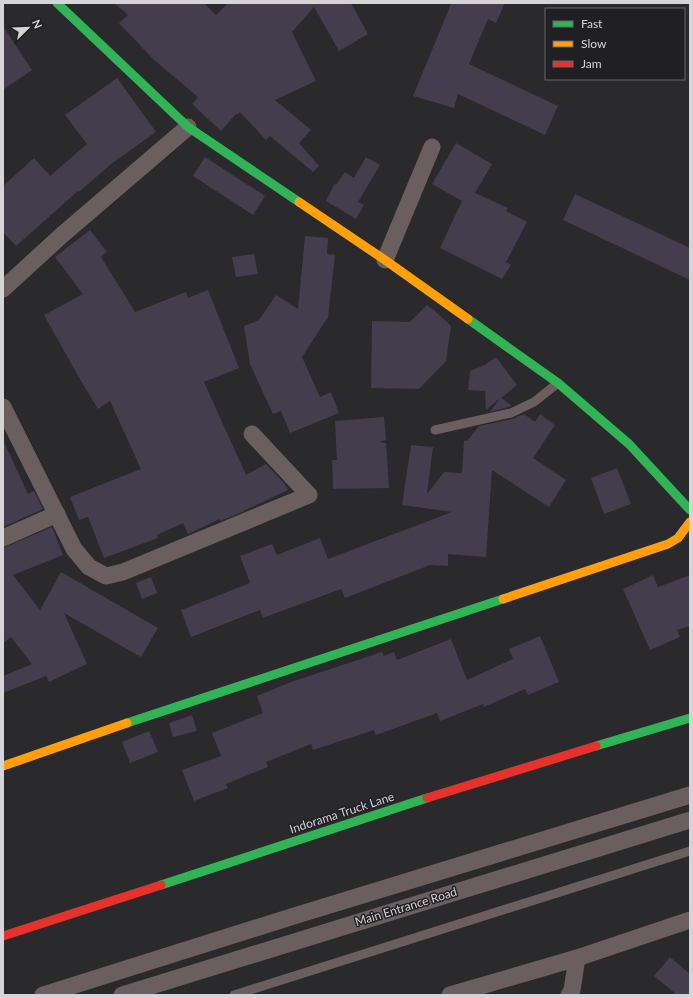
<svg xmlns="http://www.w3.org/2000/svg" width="693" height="998" font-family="Lato,sans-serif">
<rect width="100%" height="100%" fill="#2a292c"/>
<!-- building -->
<g fill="#433d4e">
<polygon points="114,3 204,3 216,15 228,3 351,3 368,34 339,51 314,7 292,32 316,81 275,100 311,130 299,143 319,166 313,172 270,136 266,140 240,112 237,115 236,114 221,131 192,104 198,97 153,59 119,23 128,15"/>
<polygon points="450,3 505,3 496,23 488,19 469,64 558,106 545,135 458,94 454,108 413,96 451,4"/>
<polygon points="3,26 32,70 3,90"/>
<polygon points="117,78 156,132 111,164 79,192 78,191 16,246 3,232 3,186 34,158 50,176 87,144 65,115"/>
<polygon points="456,143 492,164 475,193 508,208 506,211 527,222 506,262 511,265 502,279 440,248 462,201 432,184"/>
<polygon points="205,157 265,196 253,215 193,176"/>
<polygon points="366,157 380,165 358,202 364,205 356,219 326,201 335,183 336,185 345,172 354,178"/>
<polygon points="575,194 690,248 690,280 563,220"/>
<polygon points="90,230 107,252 101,257 135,312 186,292 188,298 208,290 239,368 204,382 246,475 266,464 284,483 288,490 233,516 220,521 220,519 188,534 183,523 157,535 158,538 104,558 88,517 79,520 70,497 141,469 110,401 98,409 77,374 44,315 83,294 55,257"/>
<polygon points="305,236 328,238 327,254 335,255 328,317 302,357 320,397 331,392 339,413 290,433 281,411 273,414 250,364 244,326 259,320 276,295 298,309"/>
<polygon points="254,254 258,274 236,277 232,257"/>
<polygon points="427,305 436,312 451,326 446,361 419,389 371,388 372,321 410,322"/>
<polygon points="496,357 517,385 501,398 512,406 490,412 500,398 486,410 485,391 468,390 470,371 485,365"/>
<polygon points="524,414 535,422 540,414 555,425 533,458 566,480 549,507 492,470 486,557 448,554 448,566 430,565 345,598 341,589 263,618 260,610 191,637 181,610 250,583 240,556 272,544 277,555 320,538 328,559 452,512 402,505 411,445 433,447 427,494 444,472 462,473 464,441 467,441 479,426 512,419"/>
<polygon points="384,417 386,440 379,442 386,443 389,488 333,489 332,460 337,460 335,421"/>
<polygon points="3,440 28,494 34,491 43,509 3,527"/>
<polygon points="617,468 631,504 604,514 591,478"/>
<polygon points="52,527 63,555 13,575 40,610 61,572 158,628 141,657 64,613 87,664 49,682 46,676 3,693 3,676 32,664 11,637 3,643 3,548"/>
<polygon points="653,575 658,587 690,575 690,626 677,630 680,637 650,650 623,589"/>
<polygon points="151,577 157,593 142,599 136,583"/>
<polygon points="540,636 559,682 528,695 525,689 484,707 483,704 440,721 437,713 376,735 374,730 313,750 311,744 266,762 268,767 226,784 228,788 194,801 182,770 221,756 212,733 263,713 257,696 291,682 382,652 384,656 394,652 397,660 451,639 467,680 513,659 509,649"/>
<polygon points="192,715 197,731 173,737 169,723"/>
<polygon points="149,731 158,752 130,763 122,742"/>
<polygon points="670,957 690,974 690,995 677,995 654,976"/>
</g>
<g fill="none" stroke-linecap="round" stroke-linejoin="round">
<!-- lane -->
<g stroke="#6b5e5f" stroke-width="9">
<polyline points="435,430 511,413 534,402 558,383"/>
<polyline points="234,995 690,851"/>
</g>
<!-- street -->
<g stroke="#6b5e5f" stroke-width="17">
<polyline points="385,260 432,147"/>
<polyline points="3,289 62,235 188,127"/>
<polyline points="3,407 74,549 89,567 106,576 123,572 309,495 252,434"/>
<polyline points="3,538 57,514"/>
<polyline points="43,995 294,916 690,795"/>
<polyline points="122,995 690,820"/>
<polyline points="450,995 577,958 690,920"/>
<polyline points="569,995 572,990 577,958"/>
</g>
<!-- fast -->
<g stroke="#30b455" stroke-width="9">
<polyline points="57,3 188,127 299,202"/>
<polyline points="468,319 558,383 629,444 690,510"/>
<polyline points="127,723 503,599"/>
<polyline points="596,746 690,718"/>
<polyline points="161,885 427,798"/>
</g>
<!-- slow -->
<g stroke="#ff9f0a" stroke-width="9">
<polyline points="299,202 385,260 468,319"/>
<polyline points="503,599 668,544 678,538 690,522"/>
<polyline points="3,766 127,723"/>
</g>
<!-- jam -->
<g stroke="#e5322d" stroke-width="9">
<polyline points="427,798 596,746"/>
<polyline points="3,936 161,885"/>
</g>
</g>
<g text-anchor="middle" stroke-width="3" stroke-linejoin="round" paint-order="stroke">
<!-- street labels -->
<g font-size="12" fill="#d5d4d7" stroke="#201f24">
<text transform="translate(342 813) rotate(-18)" y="4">Indorama Truck Lane</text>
<text transform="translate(406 907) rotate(-17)" y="4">Main Entrance Road</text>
</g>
</g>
<!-- border -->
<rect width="693" height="998" fill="none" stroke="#d5d4d7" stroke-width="8"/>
<!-- legend -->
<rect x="545" y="8" width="140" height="72" fill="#201f24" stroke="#68676c"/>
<rect x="553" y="21" width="20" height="6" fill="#30b455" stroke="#68676c"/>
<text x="581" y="28" font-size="12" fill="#d5d4d7">Fast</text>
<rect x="553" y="41" width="20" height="6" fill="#ff9f0a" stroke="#68676c"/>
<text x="581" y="48" font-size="12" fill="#d5d4d7">Slow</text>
<rect x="553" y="61" width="20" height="6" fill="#e5322d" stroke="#68676c"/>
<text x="581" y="68" font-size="12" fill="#d5d4d7">Jam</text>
<!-- north arrow -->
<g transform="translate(28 28) rotate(67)" stroke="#201f24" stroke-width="3" paint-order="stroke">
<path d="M0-3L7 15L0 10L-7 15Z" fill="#d5d4d7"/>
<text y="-6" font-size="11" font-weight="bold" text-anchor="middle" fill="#d5d4d7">N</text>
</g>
</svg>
